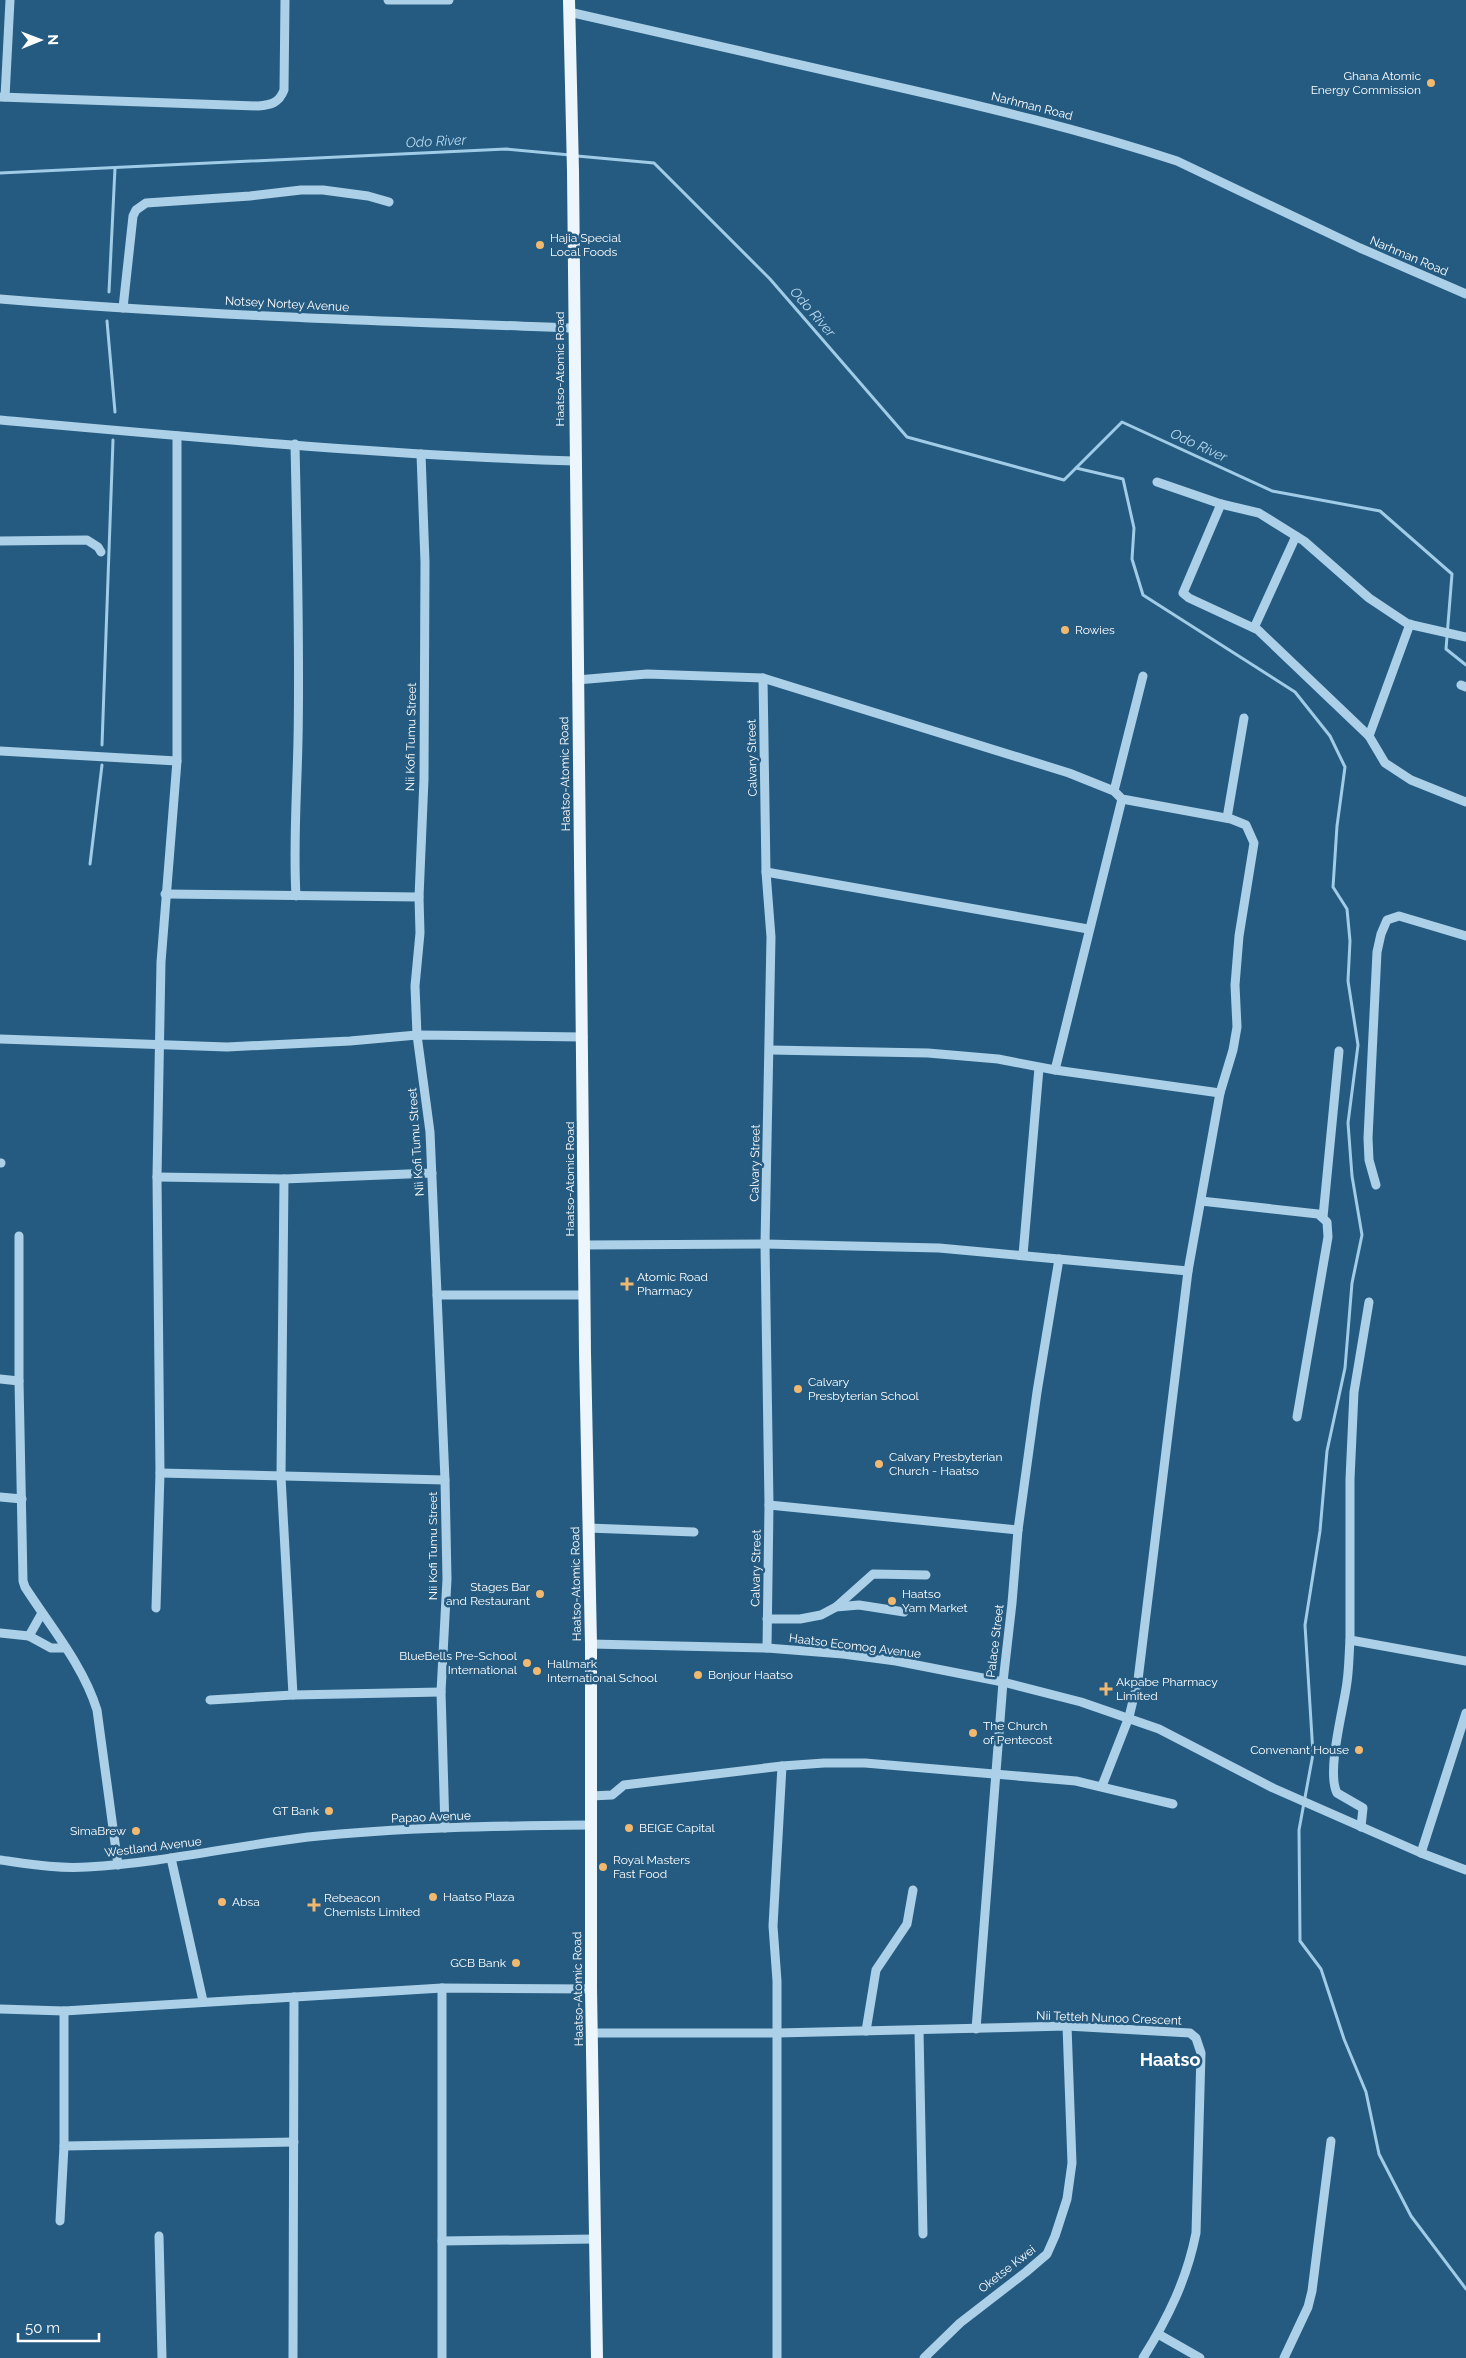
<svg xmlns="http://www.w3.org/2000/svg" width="1466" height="2358" font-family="Raleway,sans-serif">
<rect width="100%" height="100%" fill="#255b81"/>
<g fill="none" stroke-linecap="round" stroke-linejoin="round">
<!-- stream -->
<g stroke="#a0cce7" stroke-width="3">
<polyline points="577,156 654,163 770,279 907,437 1064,480 1122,422 1272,491 1380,511 1452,574 1446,649 1466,665"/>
<polyline points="0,173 506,149 570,155"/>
<polyline points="109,292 115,168"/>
<polyline points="107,321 115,412"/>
<polyline points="1076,468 1123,479 1134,528 1132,559 1143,595 1295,692 1330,736 1345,767 1337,826 1333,887 1347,909 1350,941 1348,981 1358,1045 1348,1123 1352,1176 1362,1235 1352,1283 1345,1368 1327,1451 1320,1531 1305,1625 1313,1754 1299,1830 1300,1941 1321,1969 1344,2039 1366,2092 1379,2154 1411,2216 1466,2289"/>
<polyline points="102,745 113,440"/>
<polyline points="90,864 102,765"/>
</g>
<!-- minor -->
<g stroke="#acd0e7" stroke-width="9">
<polyline points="388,0 449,0"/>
<path d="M 569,12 C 676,36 783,60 889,85 C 986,107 1083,130 1177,161 L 1360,248 L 1466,294"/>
<path d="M 0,97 L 258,106 C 271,105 279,103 284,90 L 285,0"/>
<polyline points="5,97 10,0"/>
<path d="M 0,299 C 191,315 382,321 574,328"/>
<polyline points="123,308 133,216 136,210 146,203 250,196 301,190 323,190 368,196 389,202"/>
<path d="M 0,420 C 191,437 383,455 575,461"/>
<path d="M 295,444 C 297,543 300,642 298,740 C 297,792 293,844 296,896"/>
<polyline points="421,454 425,562 424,779 419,897 420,933 415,986 417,1035 430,1132 445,1480 447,1579 441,1692 445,1828"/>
<polyline points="1157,482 1221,504 1259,513 1304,541 1369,598 1408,624 1466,637"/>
<polyline points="1221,504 1183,593 1189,598 1258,630 1369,736 1385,763 1411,780 1466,802"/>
<polyline points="0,541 87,540 98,547 101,552"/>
<polyline points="1254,628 1296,536"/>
<polyline points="763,678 766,872 771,937 765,1244 769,1505 767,1648"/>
<polyline points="577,680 647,674 763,678 1069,773 1114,791 1122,799 1231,819 1246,825 1254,843 1239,936 1235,985 1237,1027 1233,1050 1220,1093 1188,1271 1138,1680 1129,1717 1102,1786"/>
<polyline points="1461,685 1466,687"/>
<polyline points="1369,736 1410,624"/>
<polyline points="0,751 177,761"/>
<polyline points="1114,791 1143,676"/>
<polyline points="1227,818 1244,718"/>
<polyline points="766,872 1088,929"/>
<polyline points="165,894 419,897"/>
<polyline points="0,1039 227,1047 350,1041 417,1035 583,1037"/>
<polyline points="770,1050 928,1053 998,1059 1055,1070 1220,1093"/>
<polyline points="1055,1070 1122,799"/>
<polyline points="0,1163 1,1163"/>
<polyline points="157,1177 284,1179 432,1173"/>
<polyline points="284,1179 281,1477 293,1695"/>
<polyline points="1376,1185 1369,1160 1368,1138 1377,952 1381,934 1387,920 1399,916 1466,936"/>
<polyline points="1201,1201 1318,1214 1327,1222 1328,1237 1297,1417"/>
<polyline points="1323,1217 1339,1051"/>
<path d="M 19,1236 L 19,1381 L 23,1581 L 25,1587 C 50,1626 83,1665 97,1710 L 118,1865"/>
<polyline points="584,1245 765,1244 939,1248 1188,1271"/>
<polyline points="1023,1255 1039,1068"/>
<polyline points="437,1295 584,1295"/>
<polyline points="1369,1302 1354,1392 1350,1479 1350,1640 1466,1661"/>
<polyline points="0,1379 19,1381"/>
<polyline points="160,1473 445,1480"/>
<polyline points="0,1497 22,1499"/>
<polyline points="769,1505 1018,1530"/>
<polyline points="588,1528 694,1532"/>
<polyline points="836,1607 873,1574 926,1575"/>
<polyline points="156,1608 160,1473 157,1177 161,962 177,761 177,436"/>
<polyline points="767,1619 800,1619 821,1615 836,1607 859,1605 904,1612"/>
<polyline points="0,1633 29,1636 51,1648 66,1648"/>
<polyline points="29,1636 42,1613"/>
<path d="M 1350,1640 C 1349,1654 1349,1668 1347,1682 C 1344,1708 1326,1771 1337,1793 L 1363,1808 L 1361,1827"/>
<polyline points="591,1644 767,1648 843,1654 896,1661 1003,1682 1081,1702 1159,1729 1273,1788 1421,1853 1466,1870"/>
<polyline points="210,1700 293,1695 441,1692"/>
<polyline points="591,1796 612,1795 624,1785 782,1766 824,1763 865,1763 1076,1781 1173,1804"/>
<polyline points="1421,1853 1466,1713"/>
<polyline points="171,1858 203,2001"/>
<path d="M 0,1860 C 29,1864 58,1869 87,1867 C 161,1863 234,1846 308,1837 C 401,1827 497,1826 591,1825"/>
<polyline points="0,2009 64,2011 442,1988 591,1989"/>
<polyline points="976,2029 1003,1682 1012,1603 1018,1530 1037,1392 1059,1259"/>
<polyline points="919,2030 923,2234"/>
<polyline points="866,2031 876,1970 907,1924 913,1890"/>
<path d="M 592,2033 L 777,2033 L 1067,2026 L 1190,2033 L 1196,2038 L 1201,2053 L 1196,2233 C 1187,2279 1168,2318 1143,2358"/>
<polyline points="64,2146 294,2142"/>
<polyline points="60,2221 64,2146 64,2011"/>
<polyline points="159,2236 162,2358"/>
<polyline points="442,2241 595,2239"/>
<polyline points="1158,2334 1200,2358"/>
<polyline points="293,2358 294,1997"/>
<polyline points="442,2358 442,1988"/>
<polyline points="777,2358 777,1981 773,1926 782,1766"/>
<polyline points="924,2358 960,2323 1026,2272 1047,2254 1055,2236 1067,2199 1072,2163 1067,2026"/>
<polyline points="1284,2358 1308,2307 1312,2291 1331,2141"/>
</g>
<!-- major -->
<polyline stroke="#eef6fd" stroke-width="12" points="569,0 573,171 585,1353 591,1644 591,1989 597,2358"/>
</g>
<!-- markers -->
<g fill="#f1b870" stroke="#255b81" stroke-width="2">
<circle cx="1431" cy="83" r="5"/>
<circle cx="540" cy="245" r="5"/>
<circle cx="1065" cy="630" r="5"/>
<path d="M624.5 1276.5h5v5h5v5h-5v5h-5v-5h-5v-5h5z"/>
<circle cx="798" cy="1389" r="5"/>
<circle cx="879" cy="1464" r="5"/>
<circle cx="540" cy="1594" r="5"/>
<circle cx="892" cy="1601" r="5"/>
<circle cx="527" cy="1663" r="5"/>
<circle cx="537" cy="1671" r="5"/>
<circle cx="698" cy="1675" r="5"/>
<path d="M1103.5 1681.5h5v5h5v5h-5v5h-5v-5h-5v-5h5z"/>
<circle cx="973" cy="1733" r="5"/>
<circle cx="1359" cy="1750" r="5"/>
<circle cx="329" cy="1811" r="5"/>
<circle cx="629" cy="1828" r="5"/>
<circle cx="136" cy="1831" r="5"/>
<circle cx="603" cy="1867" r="5"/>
<circle cx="433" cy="1897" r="5"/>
<circle cx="222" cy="1902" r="5"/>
<path d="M311.5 1897.5h5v5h5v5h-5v5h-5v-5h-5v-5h5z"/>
<circle cx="516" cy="1963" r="5"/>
</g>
<g text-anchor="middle" stroke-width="5" stroke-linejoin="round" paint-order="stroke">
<!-- poi labels -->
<g font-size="12" fill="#fff" stroke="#255b81" text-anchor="start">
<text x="1421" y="80" text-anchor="end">Ghana Atomic<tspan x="1421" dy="14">Energy Commission</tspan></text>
<text x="550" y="242">Hajia Special<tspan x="550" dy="14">Local Foods</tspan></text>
<text x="1075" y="634">Rowies</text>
<text x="637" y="1281">Atomic Road<tspan x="637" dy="14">Pharmacy</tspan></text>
<text x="808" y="1386">Calvary<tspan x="808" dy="14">Presbyterian School</tspan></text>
<text x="889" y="1461">Calvary Presbyterian<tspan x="889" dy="14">Church - Haatso</tspan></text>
<text x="530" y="1591" text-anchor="end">Stages Bar<tspan x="530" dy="14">and Restaurant</tspan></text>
<text x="902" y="1598">Haatso<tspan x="902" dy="14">Yam Market</tspan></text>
<text x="517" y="1660" text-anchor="end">BlueBells Pre-School<tspan x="517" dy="14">International</tspan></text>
<text x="547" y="1668">Hallmark<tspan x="547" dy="14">International School</tspan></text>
<text x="708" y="1679">Bonjour Haatso</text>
<text x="1116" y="1686">Akpabe Pharmacy<tspan x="1116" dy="14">Limited</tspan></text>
<text x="983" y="1730">The Church<tspan x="983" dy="14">of Pentecost</tspan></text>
<text x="1349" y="1754" text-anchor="end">Convenant House</text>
<text x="319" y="1815" text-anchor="end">GT Bank</text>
<text x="639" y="1832">BEIGE Capital</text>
<text x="126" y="1835" text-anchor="end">SimaBrew</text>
<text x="613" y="1864">Royal Masters<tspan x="613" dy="14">Fast Food</tspan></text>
<text x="443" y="1901">Haatso Plaza</text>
<text x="324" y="1902">Rebeacon<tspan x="324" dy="14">Chemists Limited</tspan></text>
<text x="232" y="1906">Absa</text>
<text x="506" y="1967" text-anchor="end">GCB Bank</text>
</g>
<!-- street labels -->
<g font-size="12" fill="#fff" stroke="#255b81">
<text transform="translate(1032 106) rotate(14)" y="4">Narhman Road</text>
<text transform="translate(1409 256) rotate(23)" y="4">Narhman Road</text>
<text transform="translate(287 304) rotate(3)" y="4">Notsey Nortey Avenue</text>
<text transform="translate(560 369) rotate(-90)" y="4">Haatso-Atomic Road</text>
<text transform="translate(411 737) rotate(-89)" y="4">Nii Kofi Tumu Street</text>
<text transform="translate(752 758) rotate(-91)" y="4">Calvary Street</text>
<text transform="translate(565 774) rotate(-91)" y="4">Haatso-Atomic Road</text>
<text transform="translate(416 1142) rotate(-94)" y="4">Nii Kofi Tumu Street</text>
<text transform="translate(755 1163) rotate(-89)" y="4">Calvary Street</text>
<text transform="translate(570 1179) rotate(-90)" y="4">Haatso-Atomic Road</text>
<text transform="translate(433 1546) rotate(-90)" y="4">Nii Kofi Tumu Street</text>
<text transform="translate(756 1568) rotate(-89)" y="4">Calvary Street</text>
<text transform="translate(576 1584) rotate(-91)" y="4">Haatso-Atomic Road</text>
<text transform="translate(995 1641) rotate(-83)" y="4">Palace Street</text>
<text transform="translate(855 1646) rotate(7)" y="4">Haatso Ecomog Avenue</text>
<text transform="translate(431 1817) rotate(-2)" y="4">Papao Avenue</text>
<text transform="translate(153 1847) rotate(-7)" y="4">Westland Avenue</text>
<text transform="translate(578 1989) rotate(-91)" y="4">Haatso-Atomic Road</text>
<text transform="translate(1109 2018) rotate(2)" y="4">Nii Tetteh Nunoo Crescent</text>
<text transform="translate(1007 2269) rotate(-38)" y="4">Oketse Kwei</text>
</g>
<!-- water labels -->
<g font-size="14" font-style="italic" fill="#b7d9ee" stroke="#255b81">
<text transform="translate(436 141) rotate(-3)" y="5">Odo River</text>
<text transform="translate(813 312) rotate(49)" y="5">Odo River</text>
<text transform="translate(1199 445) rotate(25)" y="5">Odo River</text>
</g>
<!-- district labels -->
<g font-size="18" font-weight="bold" fill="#fff" stroke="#255b81">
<text x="1170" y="2066">Haatso</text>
</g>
</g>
<!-- north arrow -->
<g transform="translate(40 40) rotate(89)" stroke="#255b81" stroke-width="4" paint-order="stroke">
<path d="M0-4L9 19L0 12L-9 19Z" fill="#ffffff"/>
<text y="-8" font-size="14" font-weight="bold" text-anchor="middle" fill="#ffffff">N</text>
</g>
<!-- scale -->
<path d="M18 2333v8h81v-8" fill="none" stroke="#ffffff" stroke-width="2.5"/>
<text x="25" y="2333" font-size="15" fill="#ffffff" stroke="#255b81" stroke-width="4" paint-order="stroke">50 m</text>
</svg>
